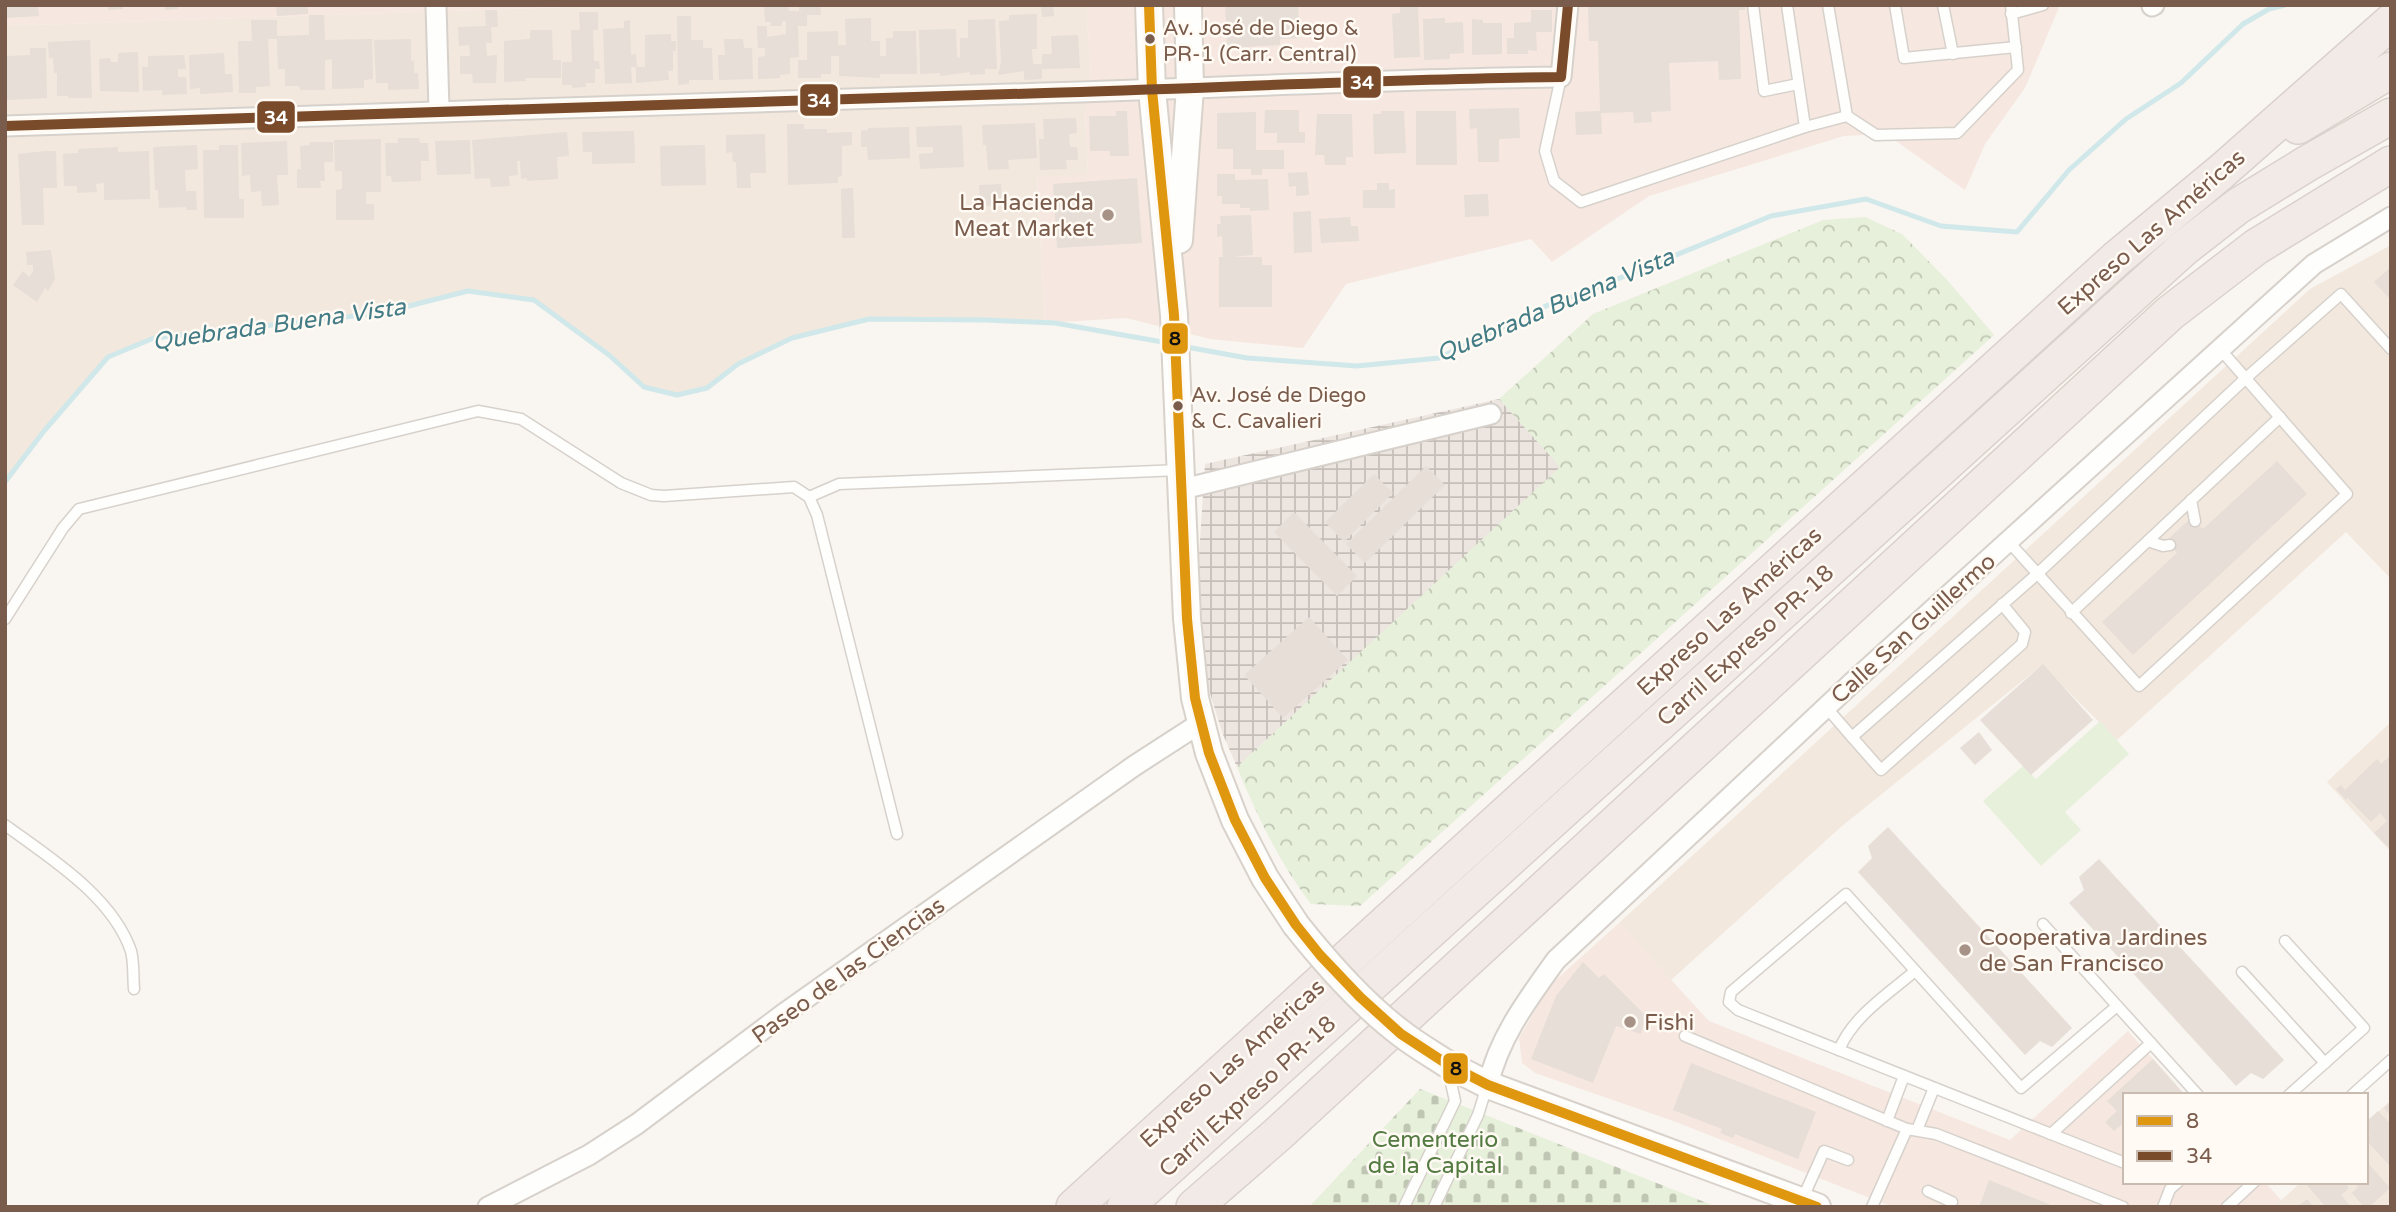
<svg xmlns="http://www.w3.org/2000/svg" width="2396" height="1212" font-family="'Varela Round',sans-serif">
<defs>
<pattern id="industrial-grid" width="8" height="8" patternUnits="userSpaceOnUse" patternTransform="scale(1.75)"><rect width="8" height="8" fill="#ede5e0"/><path d="M0 4h8M4 0v8" fill="none" stroke="#c5bdb8"/></pattern>
<pattern id="forest-crowns" width="20" height="18" patternUnits="userSpaceOnUse" patternTransform="scale(1.75)"><rect width="20" height="18" fill="#e7f0db"/><path d="M2 6a3 3 0 1 1 6 0M12 15a3 3 0 1 1 6 0" fill="none" stroke="#c0c6b4"/></pattern>
<pattern id="cemetery-stones" width="16" height="16" patternUnits="userSpaceOnUse" patternTransform="scale(1.75)"><rect width="16" height="16" fill="#e7f0db"/><path d="M2 7V4a2 2 0 0 1 4 0v3zM10 15v-3a2 2 0 0 1 4 0v3z" fill="#c0c6b4"/></pattern>
</defs>
<rect width="100%" height="100%" fill="#f9f5f0"/>
<!-- residential -->
<g fill="#f2e8de">
<polygon points="626,5 1086,5 1091,75 1085,116 1088,175 1037,178 1045,323 986,320 869,319 792,338 738,364 707,388 677,395 644,387 609,355 534,300 468,291 381,313 154,338 108,357 44,431 5,482 5,26"/>
<polygon points="2391,245 2391,579 2346,532 2117,740 2042,665 1842,826 1671,980 1619,923 2310,289"/>
<polygon points="2391,722 2391,852 2327,782"/>
<polygon points="2391,1100 2391,1207 2274,1207 2301,1182 2366,1182 2366,1123"/>
</g>
<!-- commercial -->
<g fill="#f6e8e1">
<polygon points="5,5 626,5 5,26"/>
<polygon points="1086,5 2060,5 2025,88 1985,144 1965,190 1886,134 1844,136 1649,196 1552,262 1531,239 1346,284 1303,348 1210,339 1126,318 1045,323 1037,177 1088,174 1085,116 1091,75"/>
<polygon points="1619,923 1709,1021 2010,1140 2128,1031 2185,1095 2125,1095 2125,1182 2265,1182 2281,1200 2274,1207 1893,1207 1676,1122 1535,1073 1522,1063 1519,1038 1549,986"/>
</g>
<!-- industrial -->
<polygon fill="url(#industrial-grid)" points="1499,399 1561,467 1237,767 1222,732 1209,690 1203,646 1198,571 1205,464"/>
<!-- forest -->
<path fill="url(#forest-crowns)" d="M 1865,217 L 1902,234 L 1949,282 L 1994,335 L 1360,906 L 1311,904 C 1279,862 1257,816 1237,767 L 1560,467 L 1499,399 L 1593,314 L 1823,220 Z"/>
<!-- cemetery -->
<polygon fill="url(#cemetery-stones)" points="1420,1089 1717,1207 1309,1207"/>
<!-- park -->
<polygon fill="#e7f0db" points="2100,721 2129,754 2065,812 2081,830 2041,866 1983,801 2023,766 2036,779"/>
<g fill="none" stroke-linecap="round" stroke-linejoin="round">
<!-- stream -->
<g stroke="#d0e8ea" stroke-width="5">
<polyline points="1181,346 1247,358 1357,366 1439,358 1548,305 1581,294 1771,216 1866,199 1941,226 2017,232 2069,170 2126,119 2181,83 2243,24 2269,9 2285,5"/>
<polyline points="5,482 44,431 108,357 154,338 381,313 468,291 534,300 609,355 644,387 677,395 707,388 738,364 792,338 869,319 986,320 1055,323 1168,343"/>
</g>
</g>
<!-- building -->
<g fill="#e6ded7">
<polygon points="5,5 38,5 39,16 5,18"/>
<polygon points="108,5 123,5 123,9 108,10"/>
<polygon points="165,5 177,5 178,9 165,10"/>
<polygon points="276,5 308,5 308,14 277,16"/>
<polygon points="764,5 788,5 789,11 799,11 799,5 820,5 821,15 807,15 807,26 798,26 799,57 790,58 790,74 780,75 780,78 758,79 758,57 765,56 765,48 758,48 757,26 767,26 767,37 786,34 786,21 782,21 782,26 770,26 771,22 765,22"/>
<polygon points="1041,5 1053,5 1054,16 1042,17"/>
<polygon points="1225,5 1298,5 1300,38 1280,39 1280,45 1227,48"/>
<polygon points="1400,5 1418,5 1420,57 1394,58 1392,14 1400,13"/>
<polygon points="1588,5 1745,5 1745,10 1739,10 1741,79 1719,80 1718,61 1669,63 1671,111 1651,112 1652,122 1634,123 1633,112 1601,113 1602,134 1576,135 1575,112 1600,111 1598,41 1589,41"/>
<polygon points="485,10 497,10 498,27 491,27 492,43 486,43 487,56 497,55 496,83 473,83 472,74 460,74 460,56 470,56 469,45 459,46 458,27 486,26"/>
<polygon points="1531,10 1552,10 1552,32 1536,32 1537,51 1528,50 1528,54 1507,54 1507,38 1514,38 1514,23 1531,22"/>
<polygon points="579,12 598,12 598,30 593,30 594,61 599,61 600,69 595,69 595,83 586,83 586,87 572,88 572,85 562,85 562,62 572,62 571,30 580,30"/>
<polygon points="1037,14 1037,49 1032,49 1033,64 1042,64 1042,54 1052,54 1051,36 1078,35 1080,68 1042,69 1042,79 1024,80 1024,71 998,75 1001,62 999,21 1009,20 1009,15"/>
<polygon points="309,15 324,15 325,40 372,39 373,79 364,80 364,88 332,89 332,59 325,60 325,90 300,90 299,86 285,86 285,69 278,69 277,39 268,39 270,86 256,87 256,93 239,93 238,41 252,41 251,20 277,20 277,36 309,35"/>
<polygon points="677,16 691,16 691,40 703,40 703,48 712,48 713,80 689,80 689,84 678,85"/>
<polygon points="871,18 871,41 880,41 880,56 886,56 886,38 893,38 893,31 916,31 917,74 880,74 880,78 839,76 839,56 831,56 831,74 821,74 821,78 798,78 798,60 807,60 807,32 838,31 838,45 846,45 845,19"/>
<polygon points="1445,18 1445,23 1463,22 1464,53 1450,54 1450,59 1424,60 1423,19"/>
<polygon points="995,19 997,69 985,69 985,74 970,75 970,72 940,76 940,73 920,74 919,30 956,29 957,58 960,57 960,38 968,38 968,20"/>
<polygon points="1472,19 1483,20 1483,23 1502,23 1502,54 1472,55"/>
<polygon points="630,20 631,55 636,54 637,67 631,67 632,83 605,84 603,29 624,28 624,21"/>
<polygon points="530,30 552,30 553,60 561,60 561,78 525,78 526,81 504,82 504,41 530,39"/>
<polygon points="671,34 671,41 676,41 676,51 673,51 673,71 668,71 669,80 636,83 636,67 645,67 645,35"/>
<polygon points="411,39 411,61 414,60 414,73 418,73 419,89 388,90 388,83 376,83 374,40"/>
<polygon points="724,39 743,39 744,48 752,48 753,79 719,80 718,55 725,55"/>
<polygon points="90,40 92,98 68,98 68,96 57,96 57,73 54,73 53,58 49,58 48,42"/>
<polygon points="30,48 46,48 47,98 5,100 5,56 30,55"/>
<polygon points="138,52 139,92 100,91 99,59 110,58 111,62 118,62 118,53"/>
<polygon points="224,53 225,74 232,74 233,92 200,94 200,88 190,89 189,55"/>
<polygon points="184,55 186,69 178,69 178,77 186,77 187,94 162,95 162,90 143,91 142,67 148,67 148,56"/>
<polygon points="1519,108 1520,138 1499,139 1499,162 1478,162 1477,128 1470,129 1469,109"/>
<polygon points="1265,110 1299,110 1299,132 1305,132 1305,143 1277,143 1277,133 1264,133"/>
<polygon points="1116,111 1127,111 1129,156 1110,156 1110,151 1090,151 1089,116 1116,116"/>
<polygon points="1381,111 1404,111 1406,153 1374,154 1373,114 1381,114"/>
<polygon points="1416,111 1456,111 1457,165 1416,165"/>
<polygon points="1256,112 1256,150 1284,150 1284,169 1262,169 1262,175 1251,175 1251,169 1233,169 1233,149 1217,149 1217,113"/>
<polygon points="1317,114 1352,114 1353,157 1346,157 1346,165 1325,165 1324,155 1315,155"/>
<polygon points="1076,118 1077,133 1069,134 1070,147 1077,147 1078,160 1066,160 1067,169 1040,170 1039,139 1044,139 1043,119"/>
<polygon points="1035,123 1037,158 1008,160 1009,169 988,170 986,145 983,145 982,125"/>
<polygon points="787,124 804,124 804,129 827,129 827,133 852,132 852,145 842,146 842,176 838,177 838,183 788,185"/>
<polygon points="962,125 964,167 920,169 919,154 933,153 933,147 917,147 916,127"/>
<polygon points="909,127 910,158 868,160 867,147 861,147 861,131 868,130 868,128"/>
<polygon points="634,131 635,163 592,164 592,152 583,152 582,132"/>
<polygon points="567,132 569,156 557,157 558,179 527,181 527,178 521,179 520,161 517,161 518,175 509,176 510,186 491,187 490,178 475,179 472,140"/>
<polygon points="765,134 766,173 750,173 751,188 737,188 736,162 733,162 732,152 726,153 726,135"/>
<polygon points="398,138 419,138 420,143 428,143 429,161 421,161 421,181 392,182 391,176 386,176 385,143 398,143"/>
<polygon points="381,139 381,192 366,192 366,204 374,204 374,220 336,220 336,190 342,189 342,171 335,171 334,140"/>
<polygon points="470,140 471,174 437,175 435,141"/>
<polygon points="287,141 288,175 277,175 279,205 262,206 261,191 251,192 250,175 242,176 241,143"/>
<polygon points="310,142 333,142 333,162 324,162 325,181 320,181 321,188 297,188 297,169 301,169 300,146 310,145"/>
<polygon points="197,145 198,169 185,170 186,191 196,191 197,210 186,210 186,207 159,208 158,190 155,190 153,147"/>
<polygon points="219,145 238,145 239,199 244,199 244,218 204,218 203,150 219,150"/>
<polygon points="705,145 706,185 661,186 660,146"/>
<polygon points="118,147 118,152 149,151 150,199 104,200 104,183 96,184 97,192 77,193 77,186 64,186 63,154 78,153 78,149"/>
<polygon points="45,151 56,151 57,188 43,188 44,225 22,225 18,154"/>
<polygon points="1307,172 1309,195 1296,196 1296,186 1289,187 1288,173"/>
<polygon points="1217,174 1235,174 1235,180 1268,179 1269,210 1250,211 1250,208 1240,208 1240,204 1222,204 1222,196 1217,196"/>
<polygon points="1137,178 1142,243 1057,248 1053,184"/>
<polygon points="1377,183 1389,183 1389,190 1395,189 1395,208 1363,208 1363,190 1377,190"/>
<polygon points="1001,184 1002,205 980,206 979,185"/>
<polygon points="853,188 855,238 842,238 841,189"/>
<polygon points="1488,194 1489,216 1465,217 1464,195"/>
<polygon points="1311,211 1312,252 1294,253 1293,212"/>
<polygon points="1251,215 1253,255 1232,257 1262,257 1262,265 1272,265 1272,307 1219,307 1219,257 1223,257 1222,236 1217,237 1217,224 1221,224 1220,216"/>
<polygon points="1350,217 1351,226 1358,226 1359,241 1321,243 1319,219"/>
<polygon points="51,250 55,279 48,291 45,288 37,302 13,285 23,271 29,277 33,272 33,265 27,265 26,252"/>
<polygon points="2391,267 2391,300 2374,282"/>
<polygon points="2277,461 2307,494 2133,655 2102,622 2177,553 2166,541 2191,518 2203,529"/>
<polygon points="1426,466 1445,485 1365,563 1346,544"/>
<polygon points="1374,474 1393,493 1344,542 1325,522"/>
<polygon points="1294,512 1357,576 1337,596 1274,532"/>
<polygon points="1309,617 1348,660 1283,718 1244,675"/>
<polygon points="2043,664 2093,720 2031,775 1980,720"/>
<polygon points="1979,732 1992,750 1975,765 1960,748"/>
<polygon points="2391,755 2391,850 2374,833 2387,821 2380,813 2371,822 2348,798 2346,800 2336,789 2341,785 2345,790 2377,759 2381,764"/>
<polygon points="1888,827 2072,1028 2052,1047 2040,1041 2025,1055 1858,872 1872,858 1868,846"/>
<polygon points="2099,859 2284,1060 2263,1079 2251,1073 2236,1086 2069,903 2084,890 2079,877"/>
<polygon points="1583,962 1599,978 1604,974 1646,1016 1641,1034 1616,1026 1593,1083 1531,1059 1556,996"/>
<polygon points="2153,1059 2185,1095 2125,1095 2125,1121 2114,1131 2105,1122 2117,1111 2107,1101"/>
<polygon points="1691,1063 1816,1112 1798,1159 1735,1134 1733,1138 1720,1133 1722,1129 1673,1110"/>
<polygon points="2391,1102 2391,1116 2384,1108"/>
<polygon points="2378,1111 2391,1124 2391,1167 2366,1140 2370,1135 2366,1131 2366,1122"/>
<polygon points="2366,1161 2390,1188 2369,1207 2364,1207 2352,1193 2358,1187 2354,1182 2366,1182"/>
<polygon points="1989,1180 2056,1207 1979,1207"/>
<polygon points="2309,1182 2344,1182 2349,1188 2341,1195 2351,1207 2326,1207 2306,1184"/>
<polygon points="2307,1199 2314,1207 2297,1207"/>
</g>
<g fill="none" stroke-linecap="round" stroke-linejoin="round">
<defs>
<g id="lane">
<polyline points="1753,5 1764,91 1798,84"/>
<polyline points="1787,5 1805,127 1847,116 1876,135 1957,133 2018,70 2011,5"/>
<polyline points="1828,5 1847,116"/>
<polyline points="1895,5 1904,58 2016,47"/>
<polyline points="1943,5 1953,54"/>
<polyline points="2011,14 2043,5"/>
<polyline points="1561,77 1545,151 1554,181 1581,202 1805,127"/>
<polyline points="809,497 839,484 1181,470"/>
<polyline points="2191,500 2195,521"/>
<polyline points="2008,541 2139,686 2347,494 2220,349"/>
<polyline points="2148,541 2163,546 2170,545"/>
<polyline points="2002,604 2025,632 2022,644 1881,770 1852,737 2036,575 2246,378 2341,294 2391,349"/>
<polyline points="2071,613 2280,417"/>
<polyline points="5,619 63,528 79,509 478,411 521,419 621,483 651,495 664,496 794,487 809,497 817,515 897,834"/>
<polyline points="1826,707 1852,737"/>
<path d="M 5,825 C 50,858 112,896 131,951 C 134,962 133,977 134,989"/>
<polyline points="2043,924 2198,1095"/>
<polyline points="2285,941 2364,1028 2289,1095"/>
<polyline points="2242,972 2325,1063"/>
<polyline points="1685,1036 1907,1129 1872,1207"/>
<path d="M 1839,1050 C 1853,1016 1888,994 1915,971"/>
<polyline points="2352,1095 2391,1060"/>
<polyline points="1887,1121 1904,1076"/>
<polyline points="1907,1129 1936,1134 2123,1207"/>
<polyline points="1917,1130 1934,1088"/>
<polyline points="2051,1134 1738,1010 1729,1002 1731,992 1846,894 2021,1088 2117,1006"/>
<polyline points="2125,1163 2051,1134 2151,1043"/>
<polyline points="1928,1191 1952,1202 1950,1207"/>
<polyline points="1802,1200 1824,1151 1848,1160"/>
<polyline points="1404,1207 1455,1101 1448,1069"/>
<polyline points="1434,1207 1478,1115 1487,1086"/>
<polyline points="2163,1207 2170,1189 2178,1182"/>
<polyline points="2227,1207 2254,1182"/>
</g>
<g id="street">
<polyline points="436,5 439,110"/>
<polyline points="2152,6 2154,5"/>
<path d="M 5,126 C 352,114 698,104 1045,93 C 1217,88 1388,79 1561,77 L 1568,5"/>
<polyline points="1183,489 1491,414"/>
<path d="M 1488,1085 C 1499,1037 1528,999 1556,960 L 1854,681 L 2314,264 L 2391,217"/>
<polyline points="488,1207 589,1155 637,1124 782,1015 1134,766 1202,722"/>
</g>
<g id="secondary">
<polyline points="1149,5 1152,90 1174,315 1187,619 1195,698 1209,753 1235,820 1265,878 1296,925"/>
<polyline points="1179,240 1190,88 1188,5"/>
<polyline points="1447,1064 1488,1085 1817,1207"/>
</g>
<g id="highway">
<polyline points="2298,126 2391,70"/>
<polyline points="1074,1207 2116,259 2221,172 2391,22"/>
<polyline points="1125,1207 2184,248 2238,206 2308,163 2391,116"/>
<polyline points="1194,1207 1278,1134 2170,313 2256,247 2391,164"/>
</g>
</defs>
<!-- lane casing -->
<use href="#lane" stroke="#d7d1cb" stroke-width="13"/>
<!-- street casing -->
<use href="#street" stroke="#d7d1cb" stroke-width="23"/>
<!-- secondary casing -->
<use href="#secondary" stroke="#d9d2cb" stroke-width="30"/>
<!-- highway casing -->
<use href="#highway" stroke="#dad1cc" stroke-width="38"/>
<!-- lane -->
<use href="#lane" stroke="#fefefd" stroke-width="10"/>
<!-- street -->
<use href="#street" stroke="#fefefd" stroke-width="19"/>
<!-- secondary -->
<use href="#secondary" stroke="#fefefd" stroke-width="26"/>
<!-- highway -->
<use href="#highway" stroke="#f2eae7" stroke-width="35"/>
<defs>
<path id="secondary-bridge" d="M 1296,925 C 1327,964 1362,1004 1402,1034 C 1416,1045 1432,1054 1447,1064"/>
</defs>
<!-- secondary-bridge casing -->
<use href="#secondary-bridge" stroke="#d9d2cb" stroke-width="30" stroke-linecap="butt"/>
<!-- secondary-bridge -->
<use href="#secondary-bridge" stroke="#fefefd" stroke-width="26"/>
<defs>
<polyline id="bus-1" points="1149,5 1152,90 1174,315 1187,619 1195,698 1209,753 1235,820 1265,878 1296,925 1320,955 1360,997 1401,1034 1447,1064 1488,1085 1817,1207"/>
<path id="bus-2" d="M 5,126 C 352,114 698,104 1045,93 C 1217,88 1388,79 1561,77 L 1568,5"/>
</defs>
<!-- bus-1 casing -->
<use href="#bus-1" stroke="#fffaf3" stroke-width="16"/>
<!-- bus-2 casing -->
<use href="#bus-2" stroke="#fffaf3" stroke-width="16"/>
<!-- bus-1 -->
<use href="#bus-1" stroke="#de970f" stroke-width="10"/>
<!-- bus-2 -->
<use href="#bus-2" stroke="#7a4b2a" stroke-width="10"/>
</g>
<!-- markers -->
<g fill="#7a5c4d" stroke="#fffaf3" stroke-width="2.5">
<circle cx="1150" cy="39" r="6"/>
<circle cx="1178" cy="406" r="6"/>
</g>
<g fill="#a69286" stroke="#fffaf3" stroke-width="2.5">
<circle cx="1108" cy="215" r="7"/>
<circle cx="1965" cy="950" r="7"/>
<circle cx="1630" cy="1022" r="7"/>
</g>
<g text-anchor="middle" stroke-width="5" stroke-linejoin="round" paint-order="stroke">
<!-- bus labels -->
<g font-size="21" fill="#7a5c4d" stroke="#fffaf3" text-anchor="start">
<text x="1163" y="35">Av. José de Diego &amp;<tspan x="1163" dy="26">PR-1 (Carr. Central)</tspan></text>
<text x="1191" y="402">Av. José de Diego<tspan x="1191" dy="26">&amp; C. Cavalieri</tspan></text>
</g>
<!-- poi labels -->
<g font-size="23" fill="#7a5c4d" stroke="#fffaf3" text-anchor="start">
<text x="1094" y="210" text-anchor="end">La Hacienda<tspan x="1094" dy="26">Meat Market</tspan></text>
<text x="1979" y="945">Cooperativa Jardines<tspan x="1979" dy="26">de San Francisco</tspan></text>
<text x="1644" y="1030">Fishi</text>
</g>
<!-- street labels -->
<g font-size="23" fill="#7a5c4d" stroke="#fffaf3">
<text transform="translate(2151 232) rotate(-41)" y="8">Expreso Las Américas</text>
<text transform="translate(1729 611) rotate(-42)" y="8">Expreso Las Américas</text>
<text transform="translate(1913 628) rotate(-42)" y="8">Calle San Guillermo</text>
<text transform="translate(1745 645) rotate(-42)" y="8">Carril Expreso PR-18</text>
<text transform="translate(848 970) rotate(-36)" y="8">Paseo de las Ciencias</text>
<text transform="translate(1232 1063) rotate(-42)" y="8">Expreso Las Américas</text>
<text transform="translate(1247 1096) rotate(-42)" y="8">Carril Expreso PR-18</text>
</g>
<!-- park labels -->
<g font-size="23" fill="#537a41" stroke="#fffaf3">
<text x="1435" y="1147">Cementerio<tspan x="1435" dy="26">de la Capital</tspan></text>
</g>
<!-- water labels -->
<g font-size="24" font-style="italic" fill="#437c86" stroke="#fffaf3">
<text transform="translate(1555 305) rotate(-23)" y="8">Quebrada Buena Vista</text>
<text transform="translate(279 324) rotate(-8)" y="8">Quebrada Buena Vista</text>
</g>
</g>
<g stroke="#fffaf3" stroke-width="2.5">
<rect x="1342" y="65" width="40" height="34" rx="7" fill="#7a4b2a"/>
<rect x="799" y="83" width="40" height="34" rx="7" fill="#7a4b2a"/>
<rect x="256" y="100" width="40" height="34" rx="7" fill="#7a4b2a"/>
<rect x="1161" y="322" width="28" height="33" rx="7" fill="#de970f"/>
<rect x="1442" y="1052" width="27" height="33" rx="7" fill="#de970f"/>
</g>
<g font-size="19" text-anchor="middle" font-weight="bold" fill="#fff">
<text x="1362" y="89">34</text>
<text x="819" y="107">34</text>
<text x="276" y="124">34</text>
</g>
<g font-size="19" text-anchor="middle" font-weight="bold" fill="#111">
<text x="1175" y="345">8</text>
<text x="1456" y="1075">8</text>
</g>
<!-- border -->
<rect width="2396" height="1212" fill="none" stroke="#7a5c4d" stroke-width="14"/>
<!-- legend -->
<rect x="2123" y="1093" width="245" height="91" fill="#fffaf3" stroke="#cabbb1" stroke-width="2"/>
<rect x="2137" y="1116" width="35" height="10" fill="#de970f" stroke="#cabbb1" stroke-width="2"/>
<text x="2186" y="1128" font-size="21" fill="#7a5c4d">8</text>
<rect x="2137" y="1151" width="35" height="10" fill="#7a4b2a" stroke="#cabbb1" stroke-width="2"/>
<text x="2186" y="1163" font-size="21" fill="#7a5c4d">34</text>
</svg>
